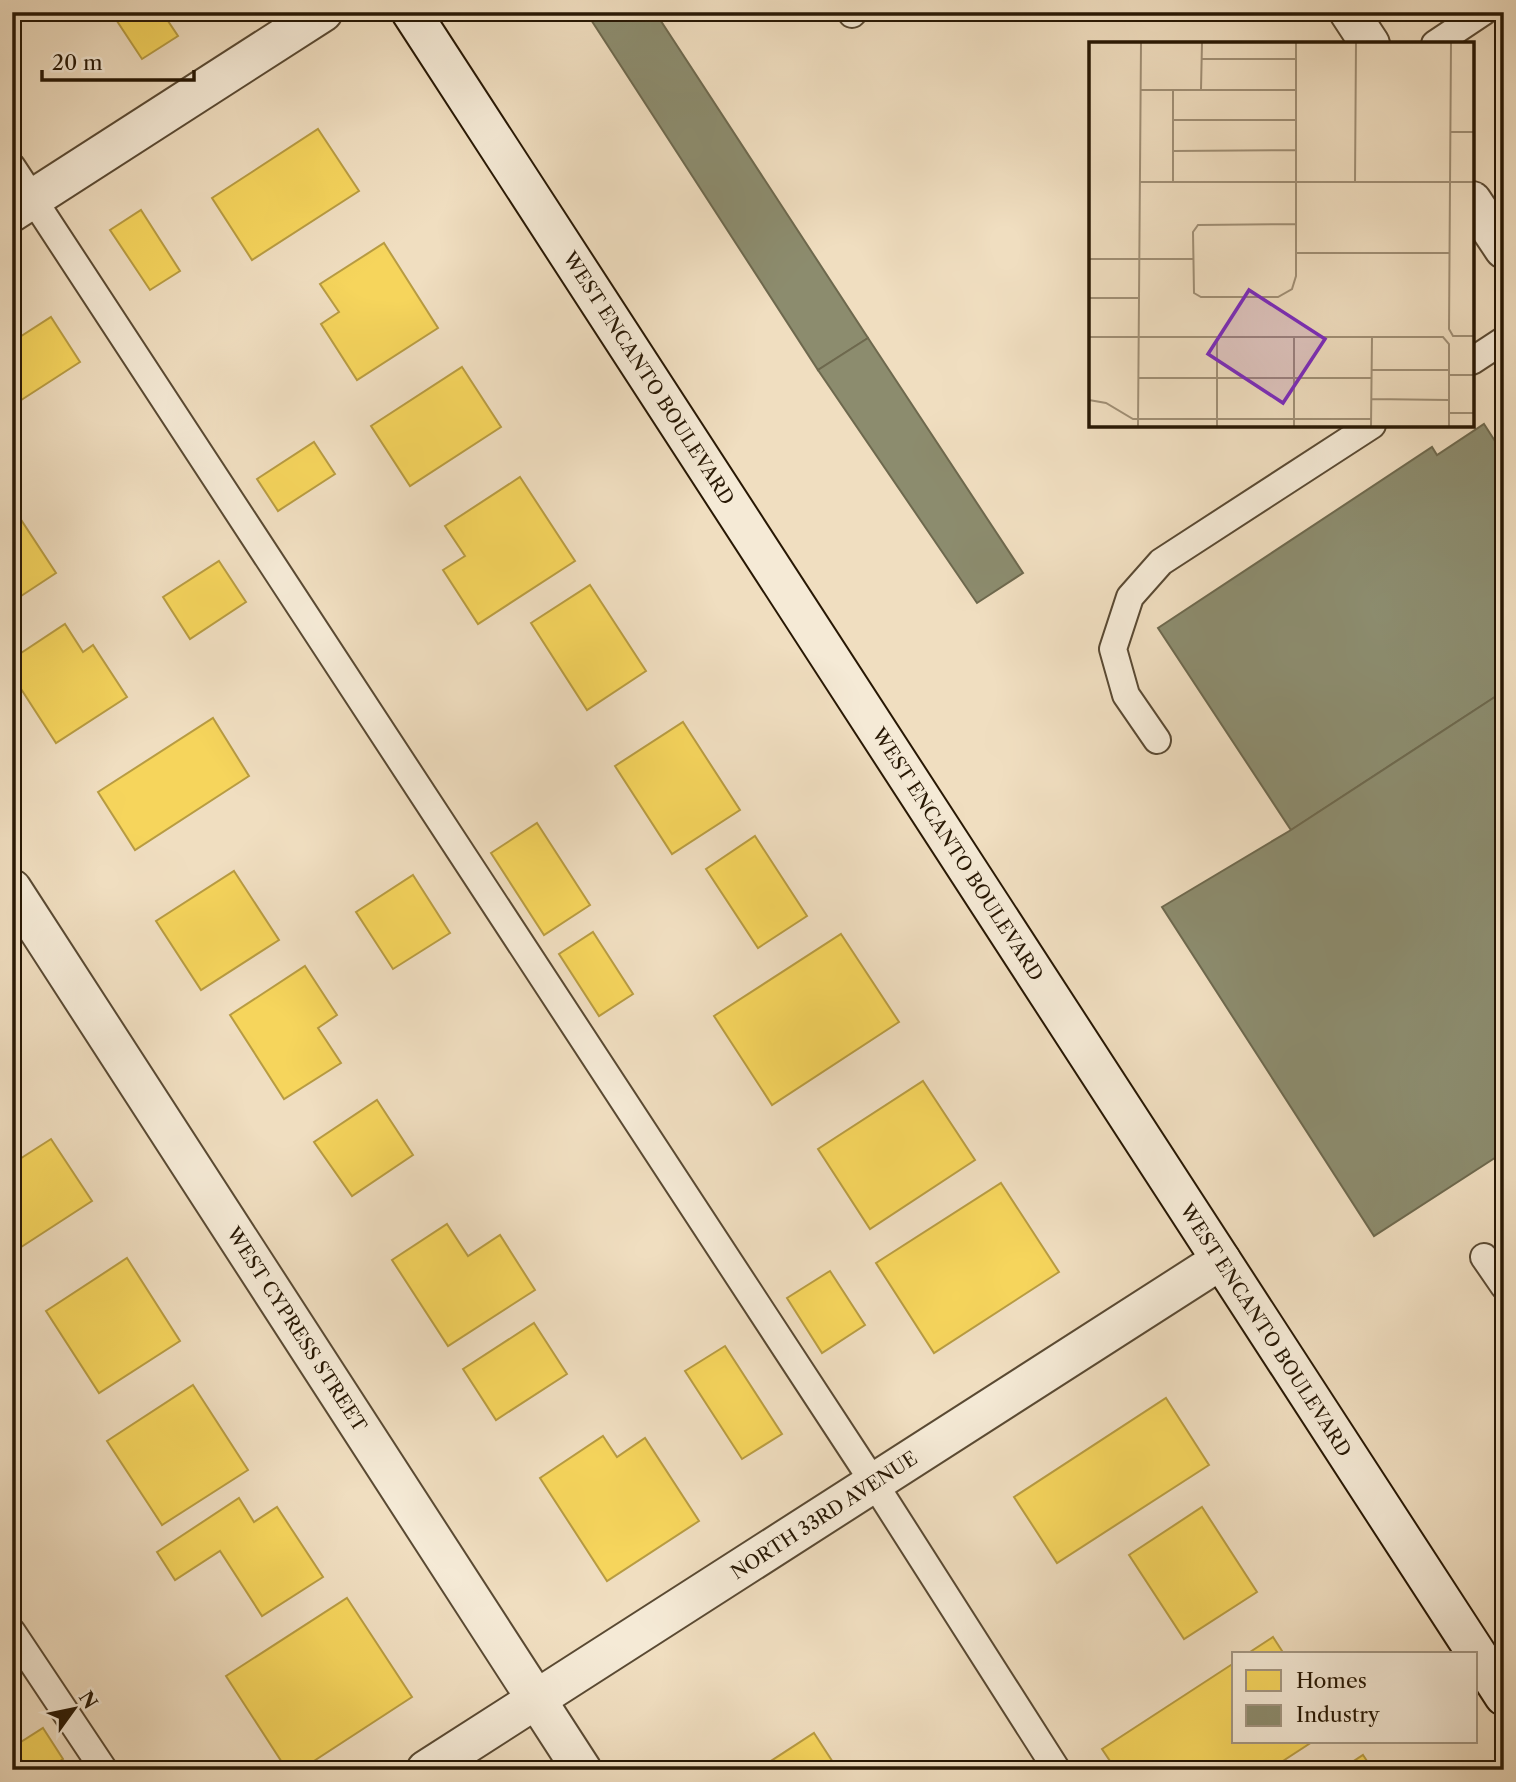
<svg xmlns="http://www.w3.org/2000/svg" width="1516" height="1782" font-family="'Libre Caslon Text',serif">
<rect width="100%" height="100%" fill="#f0dec0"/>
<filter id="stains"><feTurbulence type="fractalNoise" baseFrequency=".00286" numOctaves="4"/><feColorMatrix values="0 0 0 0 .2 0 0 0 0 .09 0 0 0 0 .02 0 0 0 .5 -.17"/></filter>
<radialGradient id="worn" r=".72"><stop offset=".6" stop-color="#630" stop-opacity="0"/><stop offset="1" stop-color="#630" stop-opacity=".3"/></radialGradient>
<!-- homes -->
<g fill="#f6d55c" stroke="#b89c42" stroke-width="2">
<polygon points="111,12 162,12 178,36 142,59"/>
<polygon points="318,129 359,191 252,260 212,198"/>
<polygon points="141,210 180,271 150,290 110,230"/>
<polygon points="384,243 438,328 357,380 321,324 339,312 320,284"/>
<polygon points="51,317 80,362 12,406 12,342"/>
<polygon points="462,367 501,427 410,486 371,426"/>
<polygon points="314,442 335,474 278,511 257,479"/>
<polygon points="520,477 575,561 478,624 443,570 465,556 445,526"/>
<polygon points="12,506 56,573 12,602"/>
<polygon points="219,561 246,602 190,639 163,597"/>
<polygon points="590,585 646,671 587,710 531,623"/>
<polygon points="65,624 83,652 93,645 127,697 56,743 12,675 12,659"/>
<polygon points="213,718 249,776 135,850 98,792"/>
<polygon points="683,722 740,810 672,854 615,766"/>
<polygon points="537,823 590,905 544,935 491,853"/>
<polygon points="755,836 807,916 758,948 706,869"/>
<polygon points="234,871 279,940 201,990 156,921"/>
<polygon points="413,875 450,933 393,969 356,912"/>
<polygon points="593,932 633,994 599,1016 559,954"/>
<polygon points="841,934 899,1022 772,1105 714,1016"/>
<polygon points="305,966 337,1015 318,1028 341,1063 284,1099 230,1015"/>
<polygon points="923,1081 975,1160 870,1229 818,1149"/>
<polygon points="377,1100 413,1155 352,1196 314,1142"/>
<polygon points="51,1139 92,1201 12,1253 12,1164"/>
<polygon points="1001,1183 1059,1272 934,1353 876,1263"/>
<polygon points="447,1224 468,1256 500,1235 535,1290 448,1346 392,1260"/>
<polygon points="127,1258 180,1341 99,1393 46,1311"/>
<polygon points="830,1271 865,1325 822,1353 787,1298"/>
<polygon points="534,1323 567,1374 496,1420 463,1369"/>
<polygon points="725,1346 782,1434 742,1459 685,1371"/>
<polygon points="193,1385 248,1470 162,1525 107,1441"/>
<polygon points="1166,1398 1209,1465 1057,1563 1014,1497"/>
<polygon points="603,1436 617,1457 645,1438 699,1521 607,1581 540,1478"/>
<polygon points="239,1498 254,1522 277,1507 323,1577 262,1616 220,1551 175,1580 157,1552"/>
<polygon points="1202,1507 1257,1592 1184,1639 1129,1555"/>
<polygon points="347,1598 412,1697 300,1770 287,1770 226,1676"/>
<polygon points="1273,1637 1284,1654 1247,1654"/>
<polygon points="1234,1663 1234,1742 1312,1742 1269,1770 1116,1770 1102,1749"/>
<polygon points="43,1728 63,1759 47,1770 28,1770 13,1747"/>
<polygon points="814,1733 838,1770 757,1770"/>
<polygon points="1363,1755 1373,1770 1340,1770"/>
</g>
<!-- industry -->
<g fill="#8c8c6e" stroke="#6e694e" stroke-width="2">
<polygon points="586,12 655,12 868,338 818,370"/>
<polygon points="868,338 1023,573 977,603 818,370"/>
<polygon points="1484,424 1504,455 1504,691 1291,830 1158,628 1432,447 1437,455"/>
<polygon points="1504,691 1504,1152 1374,1236 1162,907 1291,830"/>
</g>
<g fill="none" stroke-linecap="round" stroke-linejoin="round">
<defs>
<g id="lane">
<polyline points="852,14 854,12"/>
<polyline points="1435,44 1483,12"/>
<polyline points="12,167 874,1483 1057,1770"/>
<polyline points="1472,361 1504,340"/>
<polyline points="1157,740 1126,695 1113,649 1130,597 1161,562 1372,425"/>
<polyline points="1484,1257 1504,1286"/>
<polyline points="12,1632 104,1770"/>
</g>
<g id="street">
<polyline points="1349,12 1370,44"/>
<polyline points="1472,201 1504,249"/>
<polyline points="12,212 323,12"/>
<polyline points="12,889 582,1770"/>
<polyline points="426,1770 1221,1260"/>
</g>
<polyline id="secondary" points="411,12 1504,1696"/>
</defs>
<!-- lane casing -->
<use href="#lane" stroke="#5a4a33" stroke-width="30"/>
<!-- street casing -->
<use href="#street" stroke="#5a4a33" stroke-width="42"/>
<!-- secondary casing -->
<use href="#secondary" stroke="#281804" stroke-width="42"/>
<!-- lane -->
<use href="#lane" stroke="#f5ead6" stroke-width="26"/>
<!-- street -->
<use href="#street" stroke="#f5ead6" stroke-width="38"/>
<!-- secondary -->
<use href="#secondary" stroke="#f5ead6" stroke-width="38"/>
</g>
<g text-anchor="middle" stroke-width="7" stroke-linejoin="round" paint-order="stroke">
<!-- street labels -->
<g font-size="19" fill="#281804" stroke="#f5ead6">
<text transform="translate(649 378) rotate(57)" y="7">WEST ENCANTO BOULEVARD</text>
<text transform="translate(958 854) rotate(57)" y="7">WEST ENCANTO BOULEVARD</text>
<text transform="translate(297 1329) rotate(57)" y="7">WEST CYPRESS STREET</text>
<text transform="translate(1266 1330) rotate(57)" y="7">WEST ENCANTO BOULEVARD</text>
<text transform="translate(824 1515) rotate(-33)" y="7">NORTH 33RD AVENUE</text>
</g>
</g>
<!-- overview -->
<g transform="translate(1089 42)">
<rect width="385" height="385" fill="#f0dec0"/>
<path fill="none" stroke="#a08f75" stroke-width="2" d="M 362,1 L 360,287 L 364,294 L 385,294M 113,17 L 207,17M 84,47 L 84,140M 112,47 L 113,1M 51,48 L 207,48M 84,78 L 207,78M 361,90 L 385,90M 84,109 L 207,108M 50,140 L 385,140M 266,141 L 267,1M 207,182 L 109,183 L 104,190 L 105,251 L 112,255 L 189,255 L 203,247 L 207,234 L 207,1M 207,211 L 361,211M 0,217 L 104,217M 0,256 L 50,256M 0,295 L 354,295 L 360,302 L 360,384M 0,327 L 0,384M 283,328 L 360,328M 360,333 L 385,333M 49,336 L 282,336M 282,357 L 360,358M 0,358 L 17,361 L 44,377 L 282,377M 360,371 L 385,371M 49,384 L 52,1M 128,384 L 128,295M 205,384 L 205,295M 282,384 L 283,295"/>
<path fill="#7b2cbf" fill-opacity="0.15" stroke="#7b2cbf" stroke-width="3.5" d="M 160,248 L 236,297 L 194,361 L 119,312 Z"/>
<rect width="385" height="385" fill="none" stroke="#281804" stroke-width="3.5"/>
</g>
<!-- margin -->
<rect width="1516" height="1782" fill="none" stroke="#f0dec0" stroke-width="42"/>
<rect x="14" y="14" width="1488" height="1754" fill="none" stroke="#281804" stroke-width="3.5"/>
<rect x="21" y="21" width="1474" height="1740" fill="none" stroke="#281804" stroke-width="2"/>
<!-- legend -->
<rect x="1232" y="1652" width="245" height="91" fill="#f5ead6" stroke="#a39682" stroke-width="2"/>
<rect x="1246" y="1670" width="35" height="21" fill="#f6d55c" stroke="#a39682" stroke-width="2"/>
<text x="1296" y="1688" font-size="21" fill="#281804">Homes</text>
<rect x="1246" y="1705" width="35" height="21" fill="#8c8c6e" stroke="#a39682" stroke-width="2"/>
<text x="1296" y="1722" font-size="21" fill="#281804">Industry</text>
<!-- north arrow -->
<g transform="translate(74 1709) rotate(57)" stroke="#f5ead6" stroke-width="5" paint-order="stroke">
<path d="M0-5L12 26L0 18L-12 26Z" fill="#281804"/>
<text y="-10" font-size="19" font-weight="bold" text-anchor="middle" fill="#281804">N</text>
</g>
<!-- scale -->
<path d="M42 70v10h152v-10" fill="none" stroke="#281804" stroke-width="3.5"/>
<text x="52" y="70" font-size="21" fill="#281804" stroke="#f5ead6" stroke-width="5" paint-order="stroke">20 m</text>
<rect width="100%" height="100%" filter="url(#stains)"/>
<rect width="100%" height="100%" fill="url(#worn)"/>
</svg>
